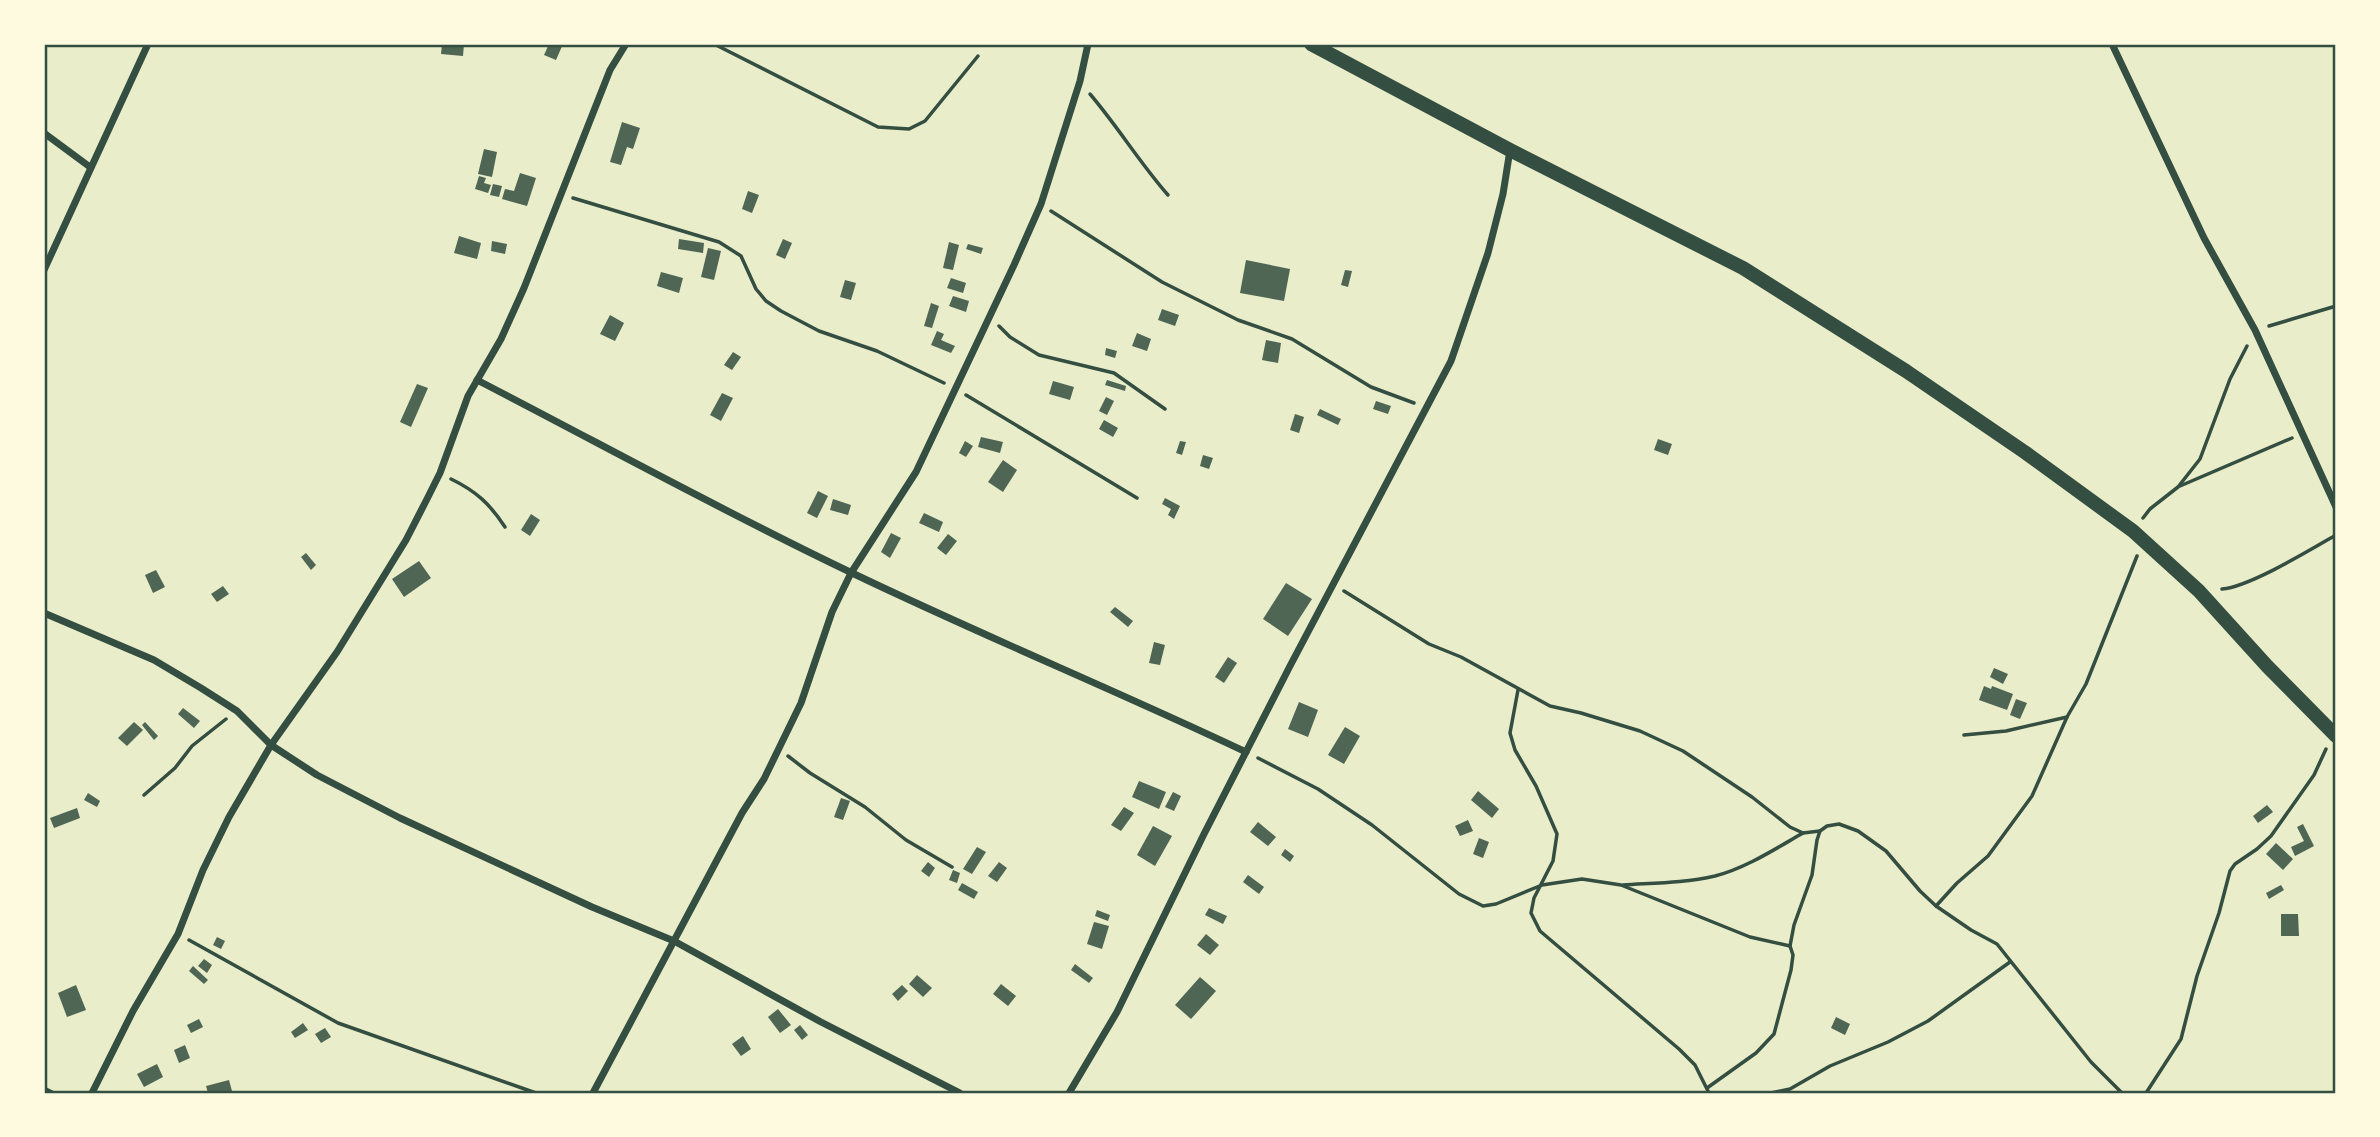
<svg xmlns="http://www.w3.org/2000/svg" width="2380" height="1137" font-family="Arial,sans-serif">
<rect width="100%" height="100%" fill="#e9edc9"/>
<!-- building -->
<g fill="#4f6655">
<polygon points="442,44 464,44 463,56 441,54"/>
<polygon points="549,44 563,44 556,60 544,55"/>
<polygon points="622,122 640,128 633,149 627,147 621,165 610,162"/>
<polygon points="484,149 497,152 492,177 478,174"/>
<polygon points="520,173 536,178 527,206 502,199 505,189 514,191"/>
<polygon points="479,176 486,178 484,183 491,185 488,193 475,189"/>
<polygon points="493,184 502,186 499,197 490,195"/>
<polygon points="748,191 759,195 752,213 742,209"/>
<polygon points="459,236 481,243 477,259 454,253"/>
<polygon points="679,239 704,243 703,253 678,249"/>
<polygon points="783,239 792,243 785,259 776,255"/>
<polygon points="492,241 507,244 505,254 491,251"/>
<polygon points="949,242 959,245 953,270 943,268"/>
<polygon points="968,244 983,248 981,254 966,249"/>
<polygon points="708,248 721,251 714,280 701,277"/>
<polygon points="1246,260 1290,269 1284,301 1240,293"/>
<polygon points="1345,270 1352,271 1348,287 1341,285"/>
<polygon points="661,272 683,278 679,293 657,286"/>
<polygon points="951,278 966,283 963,293 947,288"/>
<polygon points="845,280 856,283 851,300 840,297"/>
<polygon points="953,296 969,301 966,312 949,306"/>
<polygon points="931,303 939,306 932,328 924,326"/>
<polygon points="1162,309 1179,315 1175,326 1158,320"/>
<polygon points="610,315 624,323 615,341 600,334"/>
<polygon points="937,331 944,334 941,340 955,346 951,353 931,345"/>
<polygon points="1137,333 1151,339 1147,351 1132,346"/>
<polygon points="1266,340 1281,343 1278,363 1262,360"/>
<polygon points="1106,348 1117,351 1115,358 1105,355"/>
<polygon points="733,352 741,357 732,370 724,365"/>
<polygon points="1107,380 1126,386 1125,391 1105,385"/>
<polygon points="1053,381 1074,387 1070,400 1049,394"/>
<polygon points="417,384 428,388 411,427 400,422"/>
<polygon points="722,393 733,398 721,421 710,415"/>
<polygon points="1106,397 1114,401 1107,415 1099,411"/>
<polygon points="1376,401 1391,406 1388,414 1373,409"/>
<polygon points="1320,409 1341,419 1338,425 1317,415"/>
<polygon points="1295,414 1304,417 1299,433 1290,430"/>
<polygon points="1104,420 1118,428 1113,437 1099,429"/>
<polygon points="981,437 1003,442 1000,453 978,447"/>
<polygon points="1658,439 1672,444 1668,455 1654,450"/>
<polygon points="965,441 973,446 966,457 959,453"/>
<polygon points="1180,441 1186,442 1182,455 1176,453"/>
<polygon points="1203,455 1213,458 1209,469 1200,466"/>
<polygon points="1003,460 1017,470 1003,492 988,482"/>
<polygon points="818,491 828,496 817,518 807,513"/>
<polygon points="1165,498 1180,506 1174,519 1168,515 1171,509 1162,504"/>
<polygon points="833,499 851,505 848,515 830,510"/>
<polygon points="924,513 943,522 939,532 919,523"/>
<polygon points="531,514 540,520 530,536 521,530"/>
<polygon points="891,533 901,538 890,558 881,552"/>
<polygon points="948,534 957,541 946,555 937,548"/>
<polygon points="306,553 316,565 311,570 301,557"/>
<polygon points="419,561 431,578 404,597 392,579"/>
<polygon points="156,570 165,587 153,593 145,575"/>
<polygon points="1286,583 1312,599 1288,636 1263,619"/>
<polygon points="223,586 229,594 217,602 211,594"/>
<polygon points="1115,607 1133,621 1128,627 1110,612"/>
<polygon points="1154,642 1165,645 1160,665 1149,663"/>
<polygon points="1228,657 1237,663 1224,683 1215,677"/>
<polygon points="1994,668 2008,674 2003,684 1990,677"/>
<polygon points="1984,686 1991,689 1992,686 2013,694 2007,710 1979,700"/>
<polygon points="2016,699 2027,703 2020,719 2010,715"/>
<polygon points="1299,702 1318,710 1308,737 1288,729"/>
<polygon points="183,708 200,721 194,728 178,714"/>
<polygon points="134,722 143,730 127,746 118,738"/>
<polygon points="145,722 158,736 154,740 142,725"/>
<polygon points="1345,727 1360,736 1344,764 1328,755"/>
<polygon points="1139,781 1166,792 1159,809 1132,797"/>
<polygon points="1478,791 1499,809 1492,818 1471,800"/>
<polygon points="1173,792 1181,796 1174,811 1165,807"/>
<polygon points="88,793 100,801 97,807 84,800"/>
<polygon points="841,798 850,801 843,820 834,817"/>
<polygon points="2267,805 2273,812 2258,823 2253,816"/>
<polygon points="1124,807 1134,813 1121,831 1111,825"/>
<polygon points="77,808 80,818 54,828 50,818"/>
<polygon points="1468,820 1473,831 1460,836 1455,826"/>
<polygon points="1258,822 1276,837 1268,846 1250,832"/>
<polygon points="2303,824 2314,846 2295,856 2291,847 2304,841 2297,827"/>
<polygon points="1153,826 1172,836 1155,866 1137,855"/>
<polygon points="1479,838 1489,842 1483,858 1473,854"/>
<polygon points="2276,843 2293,859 2283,870 2266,854"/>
<polygon points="977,847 986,852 972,874 963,869"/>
<polygon points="1285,849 1294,856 1290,862 1281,855"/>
<polygon points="928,862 935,868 929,877 921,871"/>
<polygon points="999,862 1007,868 997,882 988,876"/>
<polygon points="953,870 960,873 957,883 949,880"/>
<polygon points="1248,875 1264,887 1259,894 1243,882"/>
<polygon points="962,883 978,892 974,899 958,890"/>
<polygon points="2281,885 2284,890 2269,899 2266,893"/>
<polygon points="1209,908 1227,916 1223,924 1205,915"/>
<polygon points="1097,910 1110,915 1108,921 1095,916"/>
<polygon points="2281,914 2298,914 2299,936 2281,936"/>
<polygon points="1094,922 1109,926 1102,949 1087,944"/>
<polygon points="1206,934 1219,945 1210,955 1197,945"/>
<polygon points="217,937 225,941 221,949 213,945"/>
<polygon points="204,959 212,965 207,973 198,966"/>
<polygon points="1075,964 1093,978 1089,983 1071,970"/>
<polygon points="193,966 208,980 204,984 189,971"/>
<polygon points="917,975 932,988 923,997 909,984"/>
<polygon points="1200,977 1216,991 1191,1019 1175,1005"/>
<polygon points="1001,984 1016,996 1008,1006 993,994"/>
<polygon points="76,985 86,1010 67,1017 58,993"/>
<polygon points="902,985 908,991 898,1001 892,994"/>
<polygon points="778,1009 791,1025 780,1033 768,1017"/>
<polygon points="1836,1017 1850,1024 1845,1035 1831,1028"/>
<polygon points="199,1019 203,1027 191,1033 187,1025"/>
<polygon points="303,1023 308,1030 295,1038 291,1032"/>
<polygon points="800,1025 808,1035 802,1040 794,1030"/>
<polygon points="325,1028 331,1037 321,1043 315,1034"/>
<polygon points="743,1036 751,1049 741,1056 732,1044"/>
<polygon points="185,1045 190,1058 179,1063 174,1050"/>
<polygon points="157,1064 163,1077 144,1087 137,1074"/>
<polygon points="229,1080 232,1091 208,1093 206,1086"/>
</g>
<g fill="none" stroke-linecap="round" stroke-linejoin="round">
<!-- path -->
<g stroke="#344e41" stroke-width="3.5">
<polyline points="714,44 878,127 909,129 925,121 978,56"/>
<path d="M 1090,94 C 1118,127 1140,163 1168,195"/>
<polyline points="573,198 719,242 741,256 756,289 766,301 781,311 819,331 877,351 944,383"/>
<polyline points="1051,211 1162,282 1238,320 1292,339 1371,387 1414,403"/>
<polyline points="999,326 1010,337 1039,355 1114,373 1165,409"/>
<polyline points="2269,326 2336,306"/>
<polyline points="966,395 1137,498"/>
<path d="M 451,479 C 476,491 490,504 505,527"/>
<polyline points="2180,486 2292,438"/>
<polyline points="2143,518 2150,509 2178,487 2200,459 2230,379 2247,346"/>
<path d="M 2222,589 C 2249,587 2310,550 2336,535"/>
<polyline points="1344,591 1429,644 1461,657 1550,706 1581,713 1640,731 1683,751 1752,797 1790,827 1803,833 1820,831"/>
<polyline points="1518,690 1510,733 1515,750 1536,786 1557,834 1553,861 1534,898 1531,913 1540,931 1679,1049 1695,1065 1709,1093"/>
<polyline points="1964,735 2006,731 2067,717"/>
<polyline points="788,756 810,773 865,807 906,840 952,867"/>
<polyline points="1258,758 1318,789 1372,825 1459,894 1483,906 1496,904 1542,885 1582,879 1621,885 1750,937 1790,946"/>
<polyline points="144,795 175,768 192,746 226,719"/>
<path d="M 1623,885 C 1654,883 1685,883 1715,876 C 1746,868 1775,849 1803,833"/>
<polyline points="1936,906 1957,883 1988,856 2032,796 2067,717 2086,684 2137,556"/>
<polyline points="189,940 338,1023 536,1093"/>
<polyline points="44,1088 54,1093"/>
<polyline points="1707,1088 1756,1053 1774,1034 1791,970 1793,955 1790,946 1794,925 1812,875 1817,840 1820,831 1827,826 1839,824 1858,831 1886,851 1920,891 1936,906 1971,930 1997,944 2091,1062 2122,1093"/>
<polyline points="1771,1093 1790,1089 1830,1066 1888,1042 1928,1021 2010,962"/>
<polyline points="2146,1093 2181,1039 2197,976 2219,913 2230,871 2235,864 2257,849 2271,836 2314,775 2326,749"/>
</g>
<!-- minor -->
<g stroke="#344e41" stroke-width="7">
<polyline points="2112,44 2204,238 2255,330 2336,507"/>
<polyline points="44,133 90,167"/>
<polyline points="44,270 148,44"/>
<path d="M 477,380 C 601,444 724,512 850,572 C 981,635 1115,690 1246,752"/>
<polyline points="44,613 154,660 201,688 237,711 271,745 317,775 400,818 592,907 674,941 821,1022 960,1093"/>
<polyline points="92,1093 133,1011 178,934 203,870 229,817 271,745 337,652 406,540 427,499 440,473 468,396 501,339 524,288 610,70 626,44"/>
<polyline points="593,1093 742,813 764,779 801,703 832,612 851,573 916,472 1014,265 1041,204 1080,81 1088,44"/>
<polyline points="1069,1093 1117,1012 1204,834 1290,666 1451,361 1488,253 1503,194 1510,150"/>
</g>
<!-- secondary -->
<polyline stroke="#344e41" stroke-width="14" points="1311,44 1510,150 1743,268 1906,371 2026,453 2133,531 2199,591 2267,666 2336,736"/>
</g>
<!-- border -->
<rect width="2380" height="1137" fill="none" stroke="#fefae0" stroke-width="91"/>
<rect x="46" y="46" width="2288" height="1046" fill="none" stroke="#344e41" stroke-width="2.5"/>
</svg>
